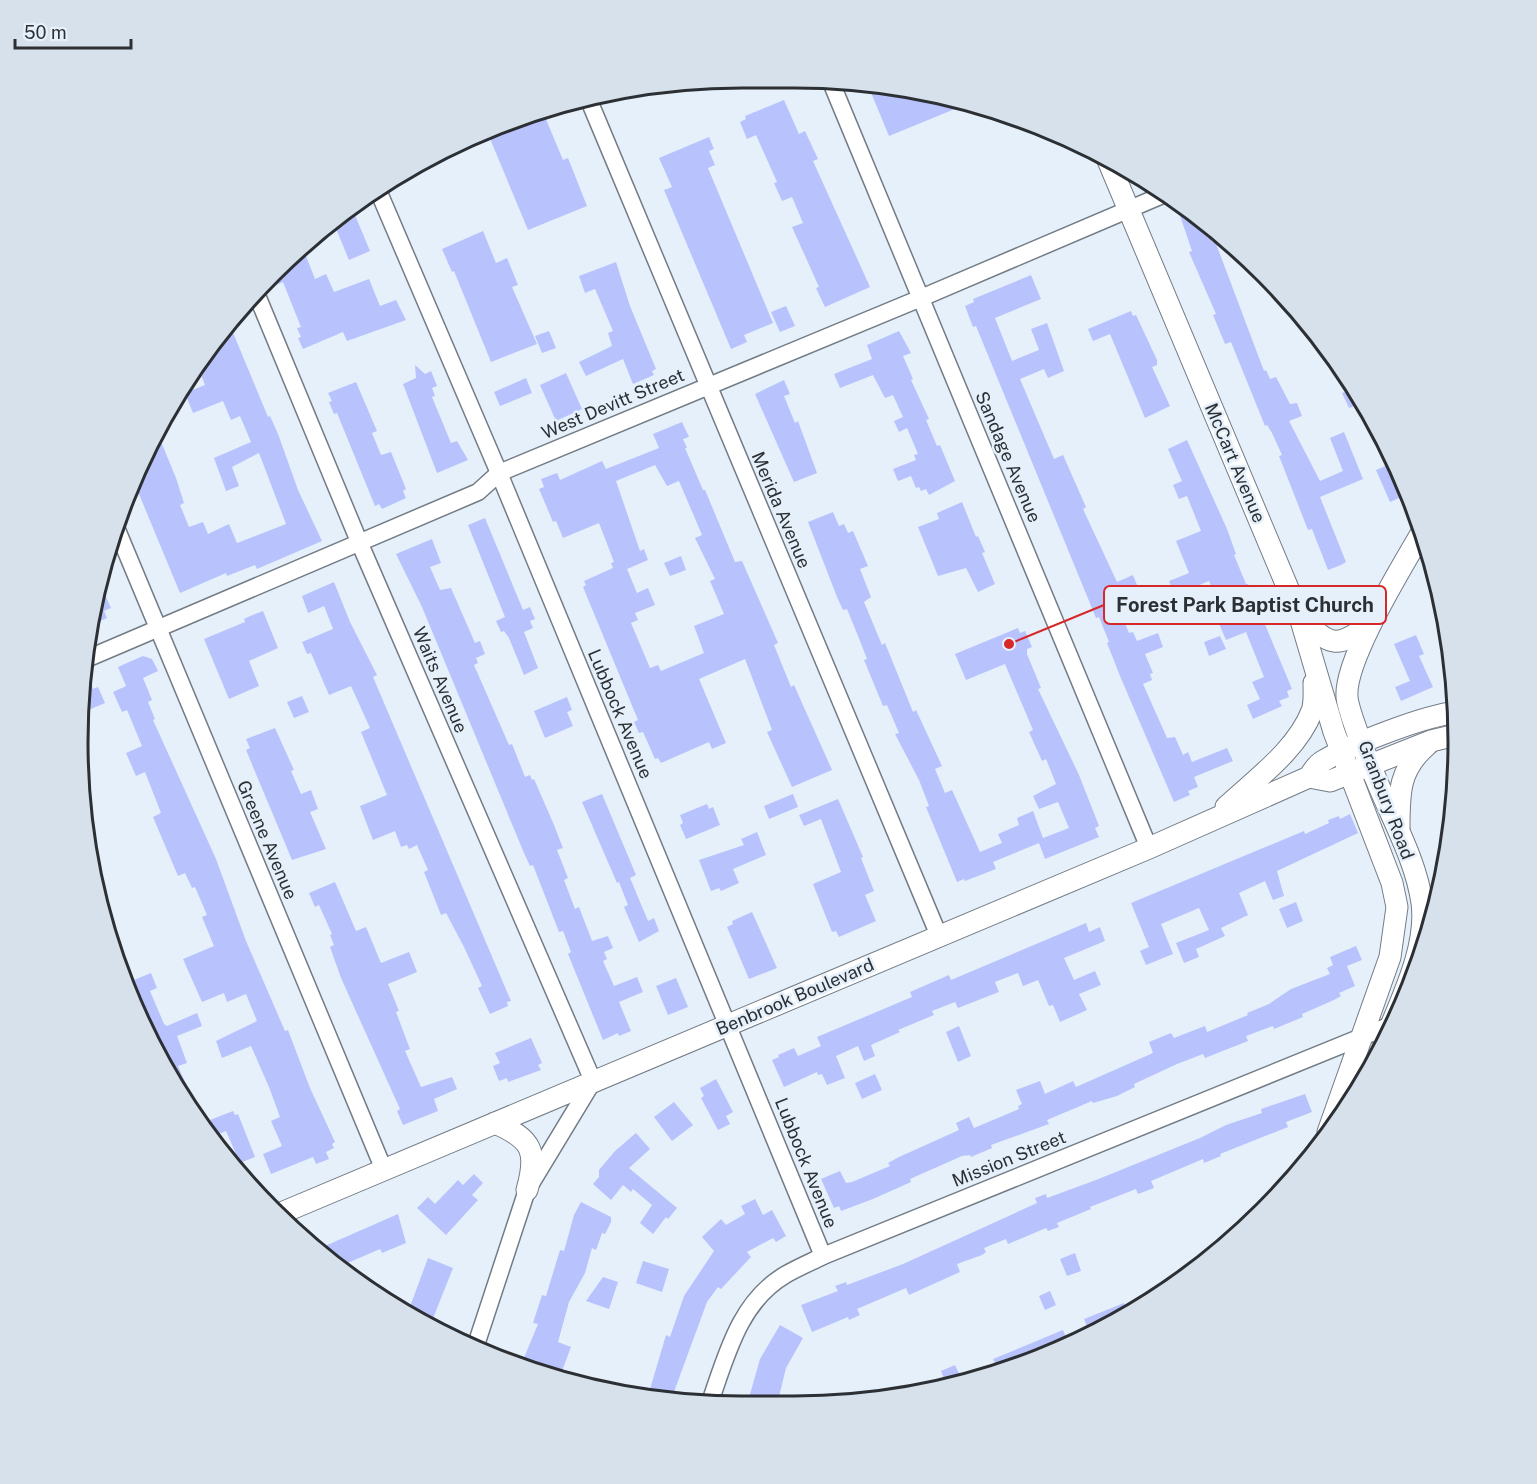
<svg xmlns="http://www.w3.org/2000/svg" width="1537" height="1484" font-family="'Public Sans',sans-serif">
<rect width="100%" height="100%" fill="#e5f0fb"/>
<!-- building -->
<g fill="#b8c3fd" fill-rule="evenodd">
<polygon points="867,83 882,84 967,104 889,136"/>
<polygon points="784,100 799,134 805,131 818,159 813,161 870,287 825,307 816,288 819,287 792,227 803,223 792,197 782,201 774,183 777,182 756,135 747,139 740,122 746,119 745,116"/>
<polygon points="543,112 563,160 568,158 587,206 528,230 486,129"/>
<polygon points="709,137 714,149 709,151 715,165 708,168 773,323 744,335 747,342 731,349 664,190 672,187 659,158"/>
<polygon points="1175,201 1204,222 1212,242 1215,241 1264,371 1266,370 1270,379 1276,377 1290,404 1297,403 1302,416 1289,421 1320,481 1343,471 1330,438 1344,432 1363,479 1320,497 1346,562 1341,565 1328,570 1312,529 1308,530 1279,456 1282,455 1272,433 1267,425 1265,426 1231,342 1225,344 1213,315 1216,314 1189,252 1192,251"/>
<polygon points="352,208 370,251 349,260 334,224"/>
<polygon points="483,231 496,263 507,258 518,285 512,287 537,344 491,362 454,271 452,272 442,249"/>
<polygon points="304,251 315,279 326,274 334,292 369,279 380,306 396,300 406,320 347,341 343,332 303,349 298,338 301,337 297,328 301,327 283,282 266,290 263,286"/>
<polygon points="616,262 630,306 656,369 652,371 654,375 633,384 623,359 586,376 579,362 612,346 608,333 613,331 595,289 585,293 579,276"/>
<polygon points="1031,275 1041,299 995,318 1012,361 1039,350 1031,329 1047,323 1064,371 1048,378 1044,369 1020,379 1054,459 1063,455 1086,507 1083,509 1117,582 1133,575 1139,590 1115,600 1129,633 1133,632 1137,641 1158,633 1163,647 1145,654 1153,673 1150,674 1152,680 1143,684 1167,738 1175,737 1183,755 1188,752 1192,762 1227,748 1233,761 1194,777 1198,787 1188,791 1190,795 1174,802 1120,676 1107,643 1109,642 1099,617 1096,618 976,326 973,327 965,306 974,302 973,299"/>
<polygon points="786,306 795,326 780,332 771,312"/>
<polygon points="1131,311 1133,316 1136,315 1157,360 1157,365 1152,367 1170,406 1145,418 1110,334 1093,341 1088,329"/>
<polygon points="229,323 268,417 270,416 278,434 298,490 322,541 257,569 255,565 227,576 226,573 180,593 134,482 157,432 176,478 184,503 180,505 189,527 203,522 208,534 229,524 237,543 286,524 259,453 232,467 239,486 226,491 214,458 251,442 240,416 231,420 223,401 193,413 185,393 205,385 198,367"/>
<polygon points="549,331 556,348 542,353 535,336"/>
<polygon points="899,331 911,353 903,356 913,379 911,380 929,419 926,420 937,446 940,445 955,481 929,495 926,489 921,491 919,487 916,488 911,476 898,481 893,469 916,460 914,455 918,454 907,428 899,432 894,421 903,417 893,395 885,398 873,375 840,388 834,374 872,359 867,345"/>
<polygon points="415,365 425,374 431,371 437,386 432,388 435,396 432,397 451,443 457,441 468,460 437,473 403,384 416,378"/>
<polygon points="566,373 582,409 556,421 540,385"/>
<polygon points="526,378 532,393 500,406 494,392"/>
<polygon points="784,380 790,394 784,396 795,423 798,421 817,473 794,482 755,394"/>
<polygon points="356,382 377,431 372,433 381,455 391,452 406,489 403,491 406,498 382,509 379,504 375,506 337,413 334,414 329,402 332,401 328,393"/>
<polygon points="1353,389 1362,403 1349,408 1342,393"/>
<path d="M 682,422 L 689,437 L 683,439 L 687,448 L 685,448 L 703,490 L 705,490 L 708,497 L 735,562 L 742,561 L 778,643 L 774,645 L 791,687 L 794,685 L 832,770 L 792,787 L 767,732 L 772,730 L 745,659 L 699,679 L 726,743 L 712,749 L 709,742 L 661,763 L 658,758 L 655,759 L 643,732 L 639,733 L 634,722 L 638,720 L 583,587 L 586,585 L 584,581 L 613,568 L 611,563 L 614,562 L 599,523 L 563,538 L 556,521 L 553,522 L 539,489 L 544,487 L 541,479 L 557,473 L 560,480 L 602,461 L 606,469 L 659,448 L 653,434 ZM 655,465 L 667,486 L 679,481 L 702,535 L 695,538 L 715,579 L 710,581 L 724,614 L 694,626 L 704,653 L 661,671 L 658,665 L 650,668 L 631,623 L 638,620 L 635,613 L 655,605 L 648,588 L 637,593 L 627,569 L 648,560 L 644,549 L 640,551 L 616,481 Z"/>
<polygon points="1187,440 1227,529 1236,554 1234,555 1246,584 1248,584 1292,689 1287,691 1289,697 1279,701 1282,706 1253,719 1247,705 1260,699 1252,682 1264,677 1246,632 1226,640 1217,619 1224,616 1209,581 1175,595 1169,581 1189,573 1176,541 1201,531 1187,496 1179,499 1173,485 1182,481 1168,449"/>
<polygon points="1395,462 1408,494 1390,502 1376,470"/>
<polygon points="962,502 976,537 978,536 985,552 982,553 995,584 978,592 966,568 938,576 918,527 939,519 937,513"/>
<polygon points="833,512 839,526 844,524 848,533 853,531 868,566 860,569 871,597 864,602 882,645 885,643 913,712 916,710 942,766 935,769 945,793 952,790 980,852 1002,843 998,834 1019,825 1017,818 1033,811 1043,838 1069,828 1058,802 1039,809 1033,796 1056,784 1046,759 1042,761 1029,732 1033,730 1005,664 966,680 955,654 1018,628 1020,633 1025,631 1032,647 1027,649 1027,654 1041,688 1038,689 1079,775 1099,826 1095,828 1099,837 1045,859 1039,843 993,862 996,869 965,881 964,879 957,882 926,807 929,806 919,780 895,734 899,733 887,705 883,706 864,660 867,659 860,641 847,609 843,610 837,597 808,522"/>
<polygon points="485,518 523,610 530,607 535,619 530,621 533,628 524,632 538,668 524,675 509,638 504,631 501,632 496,621 505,617 468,525"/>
<polygon points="432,539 441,563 430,567 440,590 451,588 475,643 480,641 485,654 476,658 478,663 474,665 509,745 512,744 525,777 530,775 532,780 534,779 554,825 563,848 557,850 568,878 564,880 575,909 579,907 592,941 608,936 613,948 604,952 607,959 603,961 614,986 637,977 643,992 619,1002 631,1031 619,1036 618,1033 603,1040 568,954 571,952 563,931 559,932 533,865 530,866 524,853 422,607 396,554"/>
<polygon points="681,556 686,570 670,576 664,563"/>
<polygon points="334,582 350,622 377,675 373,677 511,1001 507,1002 508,1006 490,1014 478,988 482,986 464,947 446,913 441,915 424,872 428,870 417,845 409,849 407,845 401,847 395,831 373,840 366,822 360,806 387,795 361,732 370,728 351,686 329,695 311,653 307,654 302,642 333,629 324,606 308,613 302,596"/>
<polygon points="100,584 111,608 104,611 107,618 91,625"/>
<polygon points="263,611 278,648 249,661 259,686 229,699 204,639 245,622 244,619 250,616"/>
<polygon points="1416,635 1424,654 1419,656 1433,687 1401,701 1395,687 1410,681 1394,644"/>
<polygon points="1220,636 1226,649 1209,656 1204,642"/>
<polygon points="143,656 152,659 158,671 143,678 152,700 148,702 155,719 153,720 216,859 246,941 285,1031 288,1030 310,1088 335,1142 332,1144 334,1148 326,1152 329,1159 316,1164 313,1157 271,1174 263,1154 282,1146 271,1121 280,1117 269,1087 251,1046 222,1058 216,1041 257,1021 246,994 227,1002 224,993 202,1002 183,959 214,946 202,917 207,915 195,887 192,888 185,873 178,876 153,817 161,813 145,772 136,776 126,753 142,746 127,710 122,712 113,692 126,686 118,667"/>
<polygon points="92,686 93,689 98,687 105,703 86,711 82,701 83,690"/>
<polygon points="302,696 309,712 294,718 287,702"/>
<polygon points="567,697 572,710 567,712 573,726 545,738 534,711"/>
<polygon points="275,728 294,770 291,771 301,794 311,790 318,809 310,812 326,849 292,860 246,750 250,748 246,739"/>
<polygon points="602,794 636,875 630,878 648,921 654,918 659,931 639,942 624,907 628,905 619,882 617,883 582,802"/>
<polygon points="793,794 798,807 769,819 764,806"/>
<polygon points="838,799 863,857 861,858 874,891 865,895 876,921 839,937 836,931 832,932 813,884 841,872 821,819 804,826 799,815"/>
<polygon points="707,804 709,809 713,807 720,825 686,839 680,825 683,823 680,815"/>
<polygon points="1350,814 1358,833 1277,871 1284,896 1273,900 1265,881 1239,893 1248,915 1221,928 1225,936 1196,949 1199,957 1184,963 1176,943 1209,930 1199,908 1161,924 1173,954 1146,965 1140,951 1149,947 1131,903 1304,831 1305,834 1329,823 1328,820 1339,816 1340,819"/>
<polygon points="757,832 766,855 733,869 739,883 721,891 719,888 711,891 699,860 744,845 741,839"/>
<polygon points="335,882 356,931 366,927 381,963 409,952 417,972 388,984 399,1011 396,1012 410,1049 405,1051 421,1087 452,1077 457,1089 434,1099 438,1111 403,1125 397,1111 400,1109 341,978 330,947 334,945 330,935 332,934 319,905 315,907 309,893"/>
<polygon points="1296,902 1303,921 1287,928 1279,909"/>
<polygon points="752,912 777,968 749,979 727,927 733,924 732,921"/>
<polygon points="1086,923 1089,932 1100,927 1105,941 1064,958 1074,980 1095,971 1101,985 1079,994 1087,1010 1060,1022 1053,1005 1049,1006 1038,980 1023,986 1018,973 995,982 999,992 958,1008 955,1002 932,1011 934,1015 898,1030 900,1032 871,1045 875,1056 864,1061 858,1046 836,1056 845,1078 827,1085 822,1074 818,1075 817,1072 784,1087 772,1060 779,1057 778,1055 794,1048 798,1056 821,1046 817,1037 912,997 910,992 949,975 951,980"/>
<polygon points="1356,946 1362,960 1347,966 1355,986 1339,993 1341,996 1334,1000 1302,1014 1303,1017 1274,1029 1273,1026 1246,1036 1248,1041 1205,1058 1203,1054 1177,1064 1134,1084 1135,1087 1117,1096 1093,1103 1092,1101 1047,1120 1049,1124 991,1145 992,1148 971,1157 970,1155 962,1156 910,1179 911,1182 873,1199 841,1211 839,1206 834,1208 821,1179 840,1171 846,1183 852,1182 890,1166 888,1163 899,1157 959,1130 956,1123 969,1117 974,1128 1019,1109 1018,1106 1022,1104 1016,1090 1040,1081 1045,1094 1073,1081 1076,1087 1153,1053 1149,1042 1171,1033 1174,1038 1205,1026 1207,1032 1248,1015 1247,1013 1269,1004 1291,989 1330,974 1327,968 1333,965 1330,957"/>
<polygon points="151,973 157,988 150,991 164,1024 167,1026 197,1013 202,1026 177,1036 187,1063 178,1066 193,1100 188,1103 167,1074 129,982"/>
<polygon points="676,978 688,1007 668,1015 656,986"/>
<polygon points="959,1026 971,1056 958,1062 946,1032"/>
<polygon points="531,1038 542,1063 538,1065 541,1070 508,1082 507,1078 499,1081 493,1066 500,1063 495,1053"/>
<polygon points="875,1074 882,1090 862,1099 855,1083"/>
<polygon points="716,1079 733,1112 726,1116 730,1124 718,1130 701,1098 704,1096 700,1088"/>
<polygon points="1305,1094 1312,1112 1286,1122 1288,1127 1220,1154 1221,1156 1204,1163 1203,1159 1151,1181 1154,1188 1138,1194 1136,1189 1090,1207 1091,1209 1057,1223 1059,1227 1048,1231 1046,1228 1008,1244 1006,1239 984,1248 986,1252 982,1255 957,1264 960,1272 909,1295 906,1288 857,1309 860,1315 849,1320 848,1317 812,1332 801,1305 838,1291 835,1286 846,1282 847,1285 903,1264 1037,1203 1035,1198 1046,1194 1047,1198 1096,1180 1200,1138 1226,1125 1262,1113 1261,1109"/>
<polygon points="674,1102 693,1125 672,1141 654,1117"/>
<polygon points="233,1111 235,1115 238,1114 255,1157 240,1163 226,1131 216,1135 210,1120"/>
<polygon points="636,1133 650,1149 629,1168 677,1208 668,1219 666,1217 653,1234 640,1223 652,1205 633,1189 631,1192 623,1185 611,1200 593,1184 599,1177 599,1170 615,1151"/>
<polygon points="474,1174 483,1183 472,1195 478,1200 446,1235 417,1208 428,1197 435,1204 458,1180 463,1185"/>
<polygon points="755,1199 763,1215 772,1210 786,1236 776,1242 773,1238 747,1252 751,1257 721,1289 718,1287 707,1302 671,1400 648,1396 666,1335 670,1337 684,1296 714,1251 702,1237 721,1219 726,1225 745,1214 741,1206"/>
<polygon points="581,1202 611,1217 611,1222 605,1234 602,1233 596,1250 592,1248 585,1273 569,1302 558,1342 571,1347 559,1379 521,1365 538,1324 533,1323 542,1295 546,1296 560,1250 564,1251 574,1215"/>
<polygon points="398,1214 406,1243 382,1253 380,1249 336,1268 333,1264 325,1246"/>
<polygon points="1075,1253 1081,1271 1067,1276 1060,1259"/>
<polygon points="428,1258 453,1268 430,1326 408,1312"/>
<polygon points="643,1261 669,1269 662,1292 636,1283"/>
<polygon points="603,1277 618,1282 609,1309 586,1301"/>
<polygon points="1050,1291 1056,1305 1045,1310 1039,1296"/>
<polygon points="1124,1303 1128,1313 1091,1336 1084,1319"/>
<polygon points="780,1325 803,1338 786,1368 777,1405 747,1405 760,1359"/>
<polygon points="1063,1330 1069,1345 999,1371 993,1359"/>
<polygon points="955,1365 962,1380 947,1386 941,1371"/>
</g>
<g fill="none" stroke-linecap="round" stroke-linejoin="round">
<defs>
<g id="minor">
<polyline points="831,82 1149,848"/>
<polyline points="588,98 939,936"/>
<polyline points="377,188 499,473 823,1256"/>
<polyline points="256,293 360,544 593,1081 527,1190 475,1348"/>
<polyline points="115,525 384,1170"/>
<polyline points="84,660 478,492 499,473 921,298 1165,194"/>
<path d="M 709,1405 C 726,1357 739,1302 785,1275 C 797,1268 811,1262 823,1256 L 1391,1025"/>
</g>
<g id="tertiary">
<polyline points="1107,158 1300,617 1334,732 1392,883 1397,907 1390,957 1328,1132"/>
<path d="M 1301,618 C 1331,646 1336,650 1371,623"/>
<polyline points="1309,777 1330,781 1431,741 1456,735"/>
<path d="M 1226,807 C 1256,779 1297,750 1312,711 C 1315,703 1314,691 1314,683"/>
<path d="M 1399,828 C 1399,792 1399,769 1427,745"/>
<path d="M 1384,1043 C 1400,1001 1428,949 1422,903 C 1416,860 1392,819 1376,779 C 1369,764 1348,711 1347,697 C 1344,660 1402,567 1422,532"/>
<path d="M 495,1123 C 532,1139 538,1151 527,1190"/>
<path d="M 279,1214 L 1149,848 L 1309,777 C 1313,771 1318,763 1325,760 C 1354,743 1424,716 1457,712"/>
</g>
</defs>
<!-- minor casing -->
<use href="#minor" stroke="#737c85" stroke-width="19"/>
<!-- tertiary casing -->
<use href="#tertiary" stroke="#737c85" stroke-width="23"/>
<!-- minor -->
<use href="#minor" stroke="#fff" stroke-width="16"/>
<!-- tertiary -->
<use href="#tertiary" stroke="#fff" stroke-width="21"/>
</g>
<g text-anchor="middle" stroke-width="5" stroke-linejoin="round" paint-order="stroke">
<!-- street labels -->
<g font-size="18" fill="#2c3034" stroke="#e5f0fb">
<text transform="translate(613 404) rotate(-23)" y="6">West Devitt Street</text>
<text transform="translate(1008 457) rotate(67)" y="6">Sandage Avenue</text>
<text transform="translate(1235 463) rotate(67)" y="6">McCart Avenue</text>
<text transform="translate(781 510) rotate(67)" y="6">Merida Avenue</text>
<text transform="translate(440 680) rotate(67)" y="6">Waits Avenue</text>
<text transform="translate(620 714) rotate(67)" y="6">Lubbock Avenue</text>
<text transform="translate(1386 800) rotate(69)" y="6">Granbury Road</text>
<text transform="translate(267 840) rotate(67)" y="6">Greene Avenue</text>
<text transform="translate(795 997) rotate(-23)" y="6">Benbrook Boulevard</text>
<text transform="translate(1009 1159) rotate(-22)" y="6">Mission Street</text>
<text transform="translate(806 1163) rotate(68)" y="6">Lubbock Avenue</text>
</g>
</g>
<!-- crop -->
<path d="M0 0H1537V1484H0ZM742 88H794A654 654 0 0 1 1448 742V742A654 654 0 0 1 794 1396H742A654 654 0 0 1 88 742V742A654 654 0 0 1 742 88Z" fill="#d6e1eb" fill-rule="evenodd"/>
<path fill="none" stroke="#2c3034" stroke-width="3" d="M742 88H794A654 654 0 0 1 1448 742V742A654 654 0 0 1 794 1396H742A654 654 0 0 1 88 742V742A654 654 0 0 1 742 88Z"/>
<!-- callouts -->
<path fill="none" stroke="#d62828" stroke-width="2" d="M1009 644L1104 605"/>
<circle fill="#d62828" stroke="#e5f0fb" stroke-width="2" cx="1009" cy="644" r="6"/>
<rect fill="#e5f0fb" stroke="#d62828" stroke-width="2" x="1104" y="586" width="282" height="38" rx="6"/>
<g font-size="20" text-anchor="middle" font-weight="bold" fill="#2c3034">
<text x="1245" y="612">Forest Park Baptist Church</text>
</g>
<!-- scale -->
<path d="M15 39v9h116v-9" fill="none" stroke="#2c3034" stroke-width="3"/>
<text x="24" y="39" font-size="18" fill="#2c3034" stroke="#e5f0fb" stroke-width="4.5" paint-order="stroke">50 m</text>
</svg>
